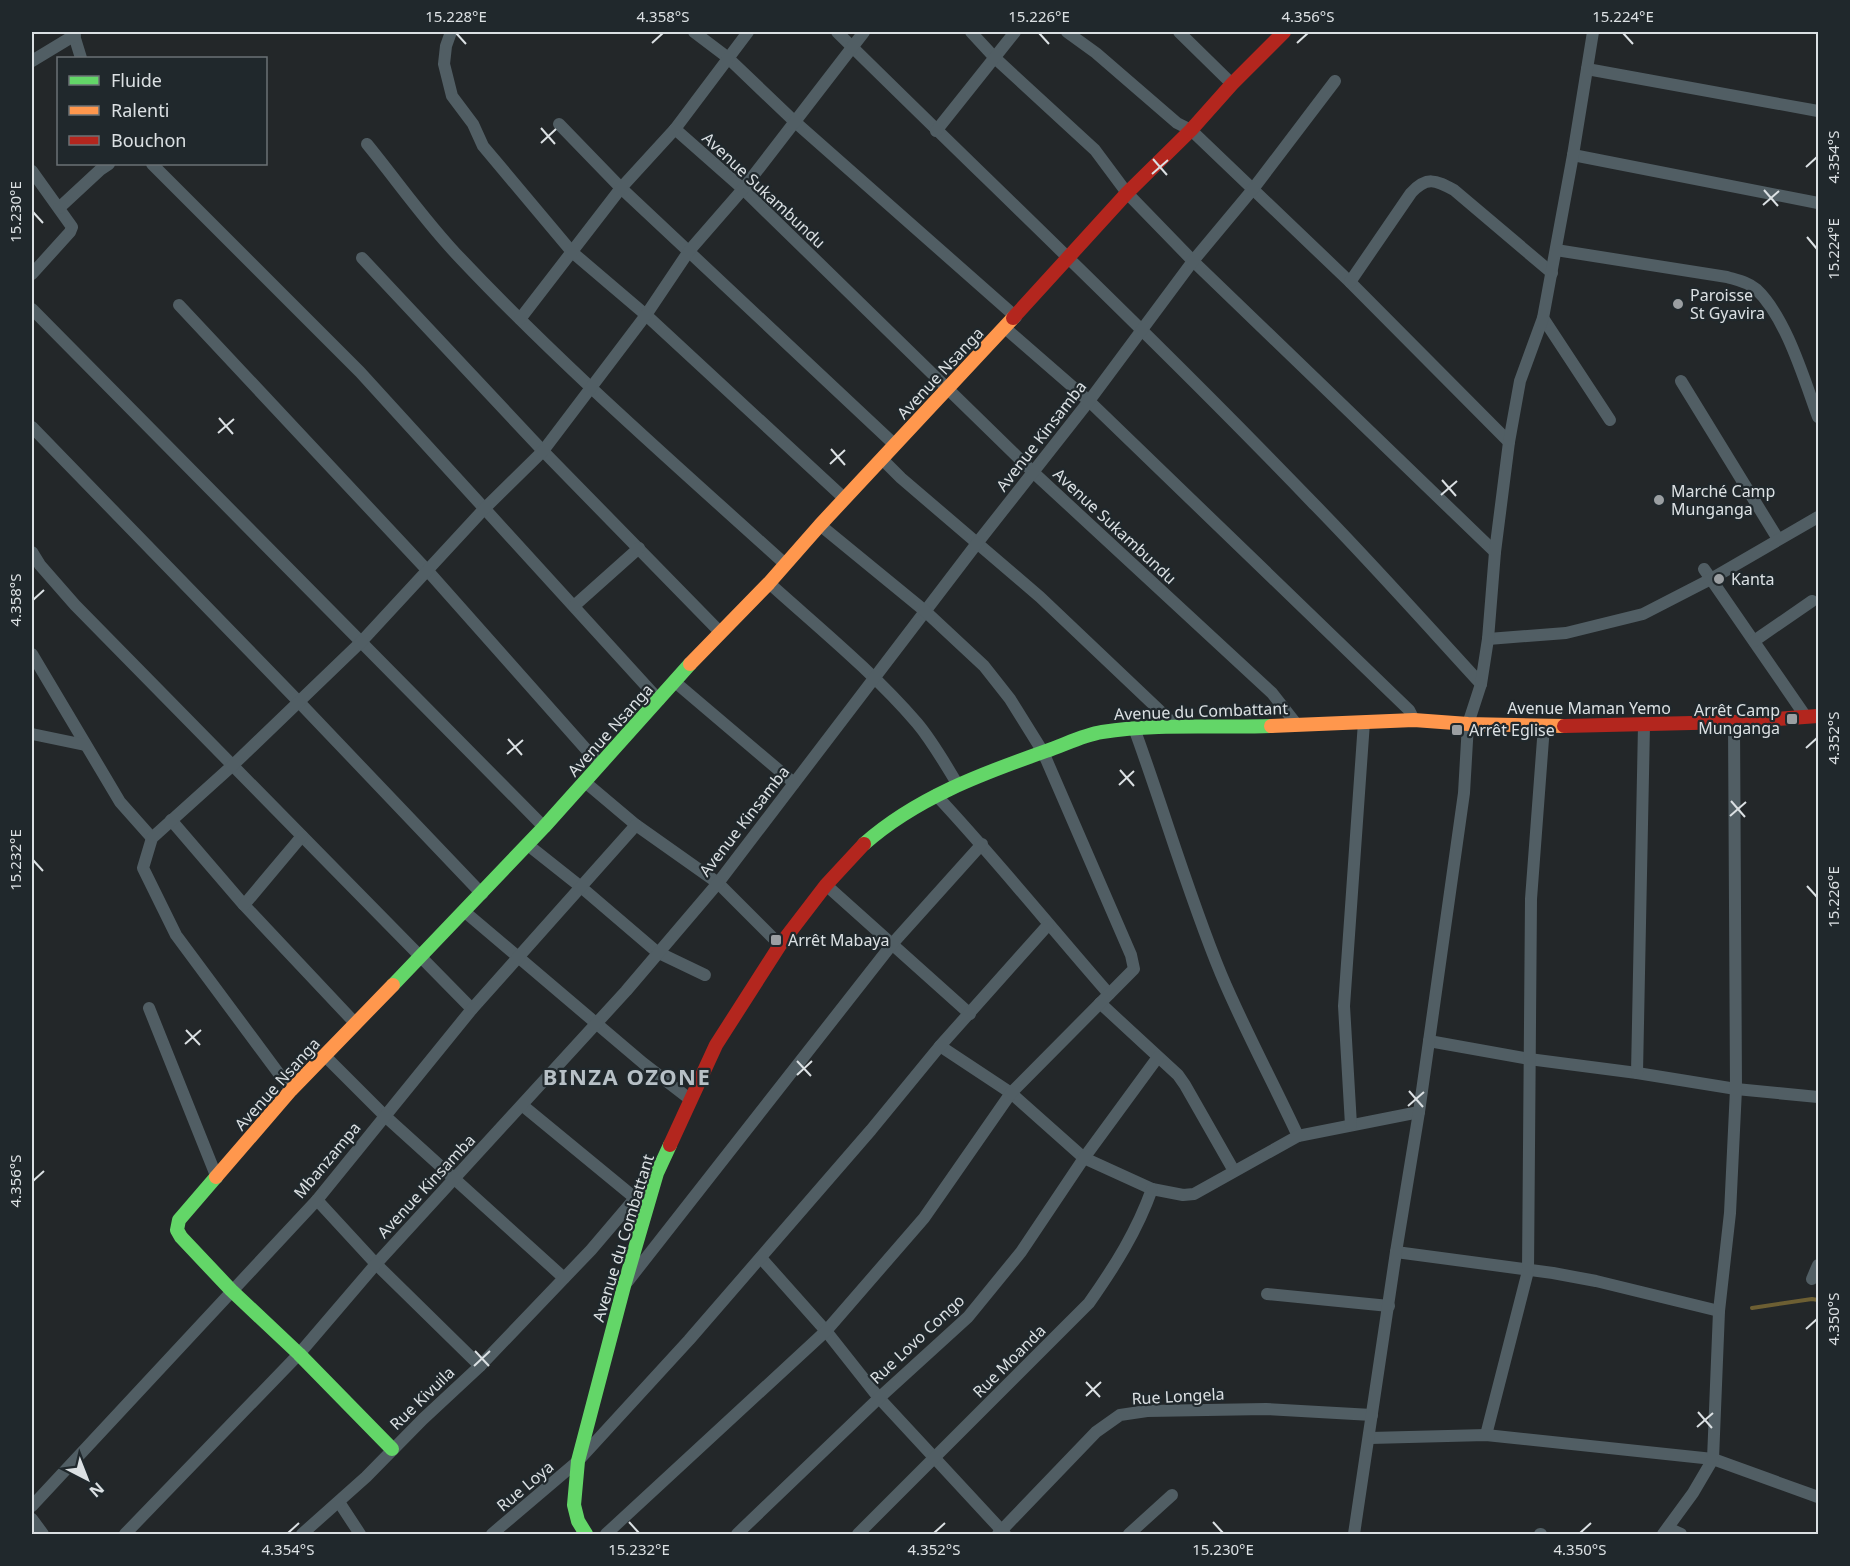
<svg xmlns="http://www.w3.org/2000/svg" width="1850" height="1566" font-family="'Noto Sans',sans-serif">
<rect width="100%" height="100%" fill="#232729"/>
<g fill="none" stroke-linecap="round" stroke-linejoin="round">
<!-- stream -->
<polyline stroke="#6d5f33" stroke-width="4" points="1752,1308 1812,1299 1818,1300"/>
<!-- street -->
<g stroke="#515e64" stroke-width="12">
<polyline points="73,32 81,58"/>
<polyline points="451,32 446,46 444,64 452,96 473,124 483,146 572,252 646,315 845,499"/>
<polyline points="694,32 727,57 794,121 1016,317"/>
<path d="M 837,32 C 995,188 1157,341 1312,502 C 1370,561 1425,623 1481,684"/>
<polyline points="971,32 995,58 1095,150 1127,193 1193,261 1495,552"/>
<polyline points="1067,32 1096,53 1177,123 1191,130 1350,282 1509,442"/>
<polyline points="1179,32 1232,84"/>
<polyline points="32,61 75,35"/>
<polyline points="1587,69 1818,111"/>
<polyline points="559,124 621,188 895,445"/>
<polyline points="675,129 743,189 1034,473 1272,693 1297,725"/>
<polyline points="936,131 1015,32"/>
<path d="M 367,144 C 398,182 427,224 461,259 C 563,367 676,465 785,564"/>
<polyline points="1573,155 1818,203"/>
<polyline points="152,164 360,372 659,700"/>
<polyline points="32,171 72,227 70,232 32,274"/>
<polyline points="59,208 100,170 109,164"/>
<path d="M 1556,250 L 1727,277 C 1737,280 1748,282 1756,289 C 1786,317 1804,379 1818,417"/>
<polyline points="362,258 543,451 720,632"/>
<path d="M 1350,282 L 1411,193 C 1427,176 1435,180 1454,190 L 1552,273"/>
<polyline points="179,305 427,570 600,765"/>
<polyline points="32,309 544,827"/>
<polyline points="1543,318 1610,420"/>
<polyline points="520,319 621,188 675,129 748,32"/>
<polyline points="1005,328 1089,401 1409,710 1414,720"/>
<polyline points="1681,381 1778,539"/>
<polyline points="32,427 299,702 482,894"/>
<polyline points="882,459 901,478 1040,597 1177,727"/>
<polyline points="32,552 40,565 75,605 472,1009"/>
<polyline points="1704,569 1806,717"/>
<path d="M 769,583 C 819,628 873,672 917,723 C 933,742 945,764 958,785"/>
<polyline points="574,606 639,548"/>
<polyline points="1488,639 1566,633 1643,614 1711,579 1818,517"/>
<polyline points="1754,641 1812,601"/>
<polyline points="32,654 120,802 152,838"/>
<polyline points="675,682 794,783"/>
<path d="M 1134,728 C 1164,810 1188,894 1221,974 C 1244,1029 1273,1082 1298,1136"/>
<polyline points="32,734 85,745"/>
<polyline points="585,782 636,825 718,883 780,945"/>
<path d="M 936,795 C 996,859 1051,928 1109,994"/>
<polyline points="171,820 244,905 355,1023"/>
<polyline points="528,845 581,887 657,952 705,975"/>
<polyline points="826,885 970,1014"/>
<polyline points="244,905 302,836"/>
<polyline points="465,912 643,1063 691,1100"/>
<polyline points="1100,1003 1178,1075 1185,1085 1234,1171"/>
<polyline points="149,1008 217,1178"/>
<polyline points="1429,1041 1529,1059 1637,1073 1736,1089 1818,1097"/>
<polyline points="940,1046 1011,1093 1084,1158 1152,1189 1183,1195 1194,1194 1298,1136 1419,1112"/>
<polyline points="325,1056 385,1116 564,1278"/>
<polyline points="1637,1073 1644,725"/>
<polyline points="291,1090 176,935 143,868 152,838 233,765 362,641 485,508 543,451 646,315 689,251 743,189 864,32"/>
<polyline points="522,1105 635,1198"/>
<polyline points="1351,1125 1344,1006 1364,722"/>
<polyline points="317,1200 376,1264 480,1366"/>
<polyline points="1396,1252 1553,1273 1596,1281 1719,1311"/>
<polyline points="761,1258 826,1331 879,1398 1005,1534"/>
<polyline points="1812,1279 1818,1265"/>
<polyline points="628,1281 893,943 982,844"/>
<polyline points="1267,1294 1389,1306"/>
<polyline points="1486,1435 1528,1271 1531,899 1544,726"/>
<polyline points="1370,1438 1486,1435 1713,1459 1818,1497"/>
<polyline points="339,1502 360,1534"/>
<polyline points="32,1506 317,1200 472,1009 636,825"/>
<polyline points="32,1519 43,1534"/>
<polyline points="1668,1528 1681,1534"/>
<polyline points="125,1534 299,1354 376,1264 626,991 718,883 978,542 1089,401 1193,261 1253,189 1335,81"/>
<polyline points="302,1534 366,1477 423,1419 480,1366 591,1250 654,1176"/>
<polyline points="492,1534 578,1461 689,1340 871,1130 940,1046 1048,925"/>
<polyline points="606,1534 826,1331 924,1218 1011,1093 1134,969 1131,955 1043,752 1010,699 984,666 925,611 820,525"/>
<polyline points="737,1534 879,1398 968,1317 1021,1252 1084,1158 1158,1057"/>
<path d="M 858,1534 L 1089,1303 C 1115,1266 1137,1231 1152,1189"/>
<polyline points="998,1534 1096,1432 1120,1415 1147,1411 1266,1409 1372,1415"/>
<polyline points="1129,1534 1172,1495"/>
<polyline points="1354,1534 1396,1252 1419,1112 1464,793 1468,724 1481,684 1488,639 1495,552 1509,442 1520,381 1543,318 1573,155 1593,32"/>
<polyline points="1540,1534 1541,1534"/>
<polyline points="1663,1534 1693,1493 1713,1459 1719,1311 1730,1213 1736,1089 1734,722"/>
</g>
<!-- fast -->
<g stroke="#63d668" stroke-width="14">
<path d="M 864,844 C 916,798 981,774 1046,751 C 1064,745 1083,735 1102,732 C 1158,723 1215,728 1271,726"/>
<polyline points="393,985 544,827 690,664"/>
<polyline points="216,1177 179,1220 177,1230 181,1237 231,1290 299,1354 392,1449"/>
<polyline points="586,1534 578,1521 574,1505 578,1461 624,1286 657,1173 670,1145"/>
</g>
<!-- slow -->
<g stroke="#ff974d" stroke-width="14">
<polyline points="690,664 769,583 820,525 1013,318"/>
<polyline points="1271,726 1414,720 1468,724 1564,726"/>
<polyline points="216,1177 291,1090 393,985"/>
</g>
<!-- jam -->
<g stroke="#b3261e" stroke-width="14">
<polyline points="1013,318 1127,193 1191,130 1232,84 1284,32"/>
<polyline points="1564,726 1734,722 1818,716"/>
<polyline points="670,1145 716,1045 780,945 826,885 864,844"/>
</g>
</g>
<!-- ticks -->
<path fill="none" stroke="#dbe0e3" stroke-width="2" d="M 456,33 L 466,44M 1039,33 L 1049,44M 1623,33 L 1633,44M 652,43 L 663,33M 1297,43 L 1308,33M 541,128 L 555,144M 541,143 L 556,129M 1153,159 L 1167,175M 1806,167 L 1817,157M 1152,174 L 1168,160M 1764,190 L 1778,206M 1763,205 L 1779,191M 33,212 L 43,223M 1807,237 L 1817,249M 219,418 L 233,434M 218,433 L 234,419M 831,449 L 845,465M 830,464 L 845,450M 1442,480 L 1456,496M 1441,495 L 1457,481M 33,600 L 44,590M 508,739 L 522,755M 1806,748 L 1817,738M 507,754 L 523,740M 1120,770 L 1134,786M 1119,785 L 1134,771M 1731,801 L 1745,817M 1730,816 L 1746,802M 33,860 L 43,871M 1807,886 L 1817,897M 186,1030 L 200,1045M 185,1044 L 201,1030M 797,1061 L 811,1076M 797,1075 L 812,1061M 1409,1091 L 1423,1107M 1408,1106 L 1424,1092M 33,1181 L 44,1171M 1806,1329 L 1817,1319M 475,1351 L 489,1366M 474,1366 L 490,1351M 1086,1382 L 1100,1397M 1086,1396 L 1101,1382M 1698,1412 L 1712,1428M 1697,1427 L 1713,1413M 629,1522 L 639,1533M 1213,1522 L 1223,1533M 288,1533 L 299,1523M 934,1533 L 945,1523M 1580,1533 L 1591,1523"/>
<!-- markers -->
<g fill="#9b9fa2" stroke="#20282c" stroke-width="2">
<circle cx="1678" cy="304" r="6"/>
<circle cx="1659" cy="500" r="6"/>
<circle cx="1719" cy="579" r="6"/>
<rect x="1786" y="713" width="12" height="12" rx="3"/>
<rect x="1451" y="724" width="12" height="12" rx="3"/>
<rect x="770" y="934" width="12" height="12" rx="3"/>
</g>
<g text-anchor="middle" stroke-width="4.5" stroke-linejoin="round" paint-order="stroke">
<!-- street labels -->
<g font-size="16" fill="#dbe0e3" stroke="#20282c">
<text transform="translate(764 190) rotate(43)" y="6">Avenue Sukambundu</text>
<text transform="translate(940 373) rotate(-47)" y="6">Avenue Nsanga</text>
<text transform="translate(1041 436) rotate(-52)" y="6">Avenue Kinsamba</text>
<text transform="translate(1115 526) rotate(43)" y="6">Avenue Sukambundu</text>
<text x="1589" y="714">Avenue Maman Yemo</text>
<text transform="translate(1201 711) rotate(-2)" y="6">Avenue du Combattant</text>
<text transform="translate(610 730) rotate(-48)" y="6">Avenue Nsanga</text>
<text transform="translate(744 821) rotate(-52)" y="6">Avenue Kinsamba</text>
<text transform="translate(277 1084) rotate(-48)" y="6">Avenue Nsanga</text>
<text transform="translate(327 1160) rotate(-50)" y="6">Mbanzampa</text>
<text transform="translate(426 1186) rotate(-47)" y="6">Avenue Kinsamba</text>
<text transform="translate(623 1238) rotate(-73)" y="6">Avenue du Combattant</text>
<text transform="translate(917 1339) rotate(-43)" y="6">Rue Lovo Congo</text>
<text transform="translate(1009 1361) rotate(-45)" y="6">Rue Moanda</text>
<text transform="translate(1178 1396) rotate(-3)" y="6">Rue Longela</text>
<text transform="translate(422 1398) rotate(-44)" y="6">Rue Kivuila</text>
<text transform="translate(525 1486) rotate(-40)" y="6">Rue Loya</text>
</g>
<!-- poi labels -->
<g font-size="16" fill="#dbe0e3" stroke="#20282c" text-anchor="start">
<text x="1690" y="301">Paroisse<tspan x="1690" dy="18">St Gyavira</tspan></text>
<text x="1671" y="497">Marché Camp<tspan x="1671" dy="18">Munganga</tspan></text>
<text x="1731" y="585">Kanta</text>
<text x="1780" y="716" text-anchor="end">Arrêt Camp<tspan x="1780" dy="18">Munganga</tspan></text>
<text x="1469" y="736">Arrêt Eglise</text>
<text x="788" y="946">Arrêt Mabaya</text>
</g>
<!-- district labels -->
<g font-size="22" font-weight="bold" letter-spacing="1.5" fill="#b7c0c6" stroke="#20282c">
<text x="627" y="1085">BINZA OZONE</text>
</g>
</g>
<!-- border -->
<rect width="1850" height="1566" fill="none" stroke="#20282c" stroke-width="66"/>
<!-- legend -->
<rect x="57" y="57" width="210" height="108" fill="#20282c" stroke="#6b7275" stroke-width="1.5"/>
<rect x="69" y="76" width="30" height="9" fill="#63d668" stroke="#6b7275" stroke-width="1.5"/>
<text x="111" y="87" font-size="18" fill="#dbe0e3">Fluide</text>
<rect x="69" y="106" width="30" height="9" fill="#ff974d" stroke="#6b7275" stroke-width="1.5"/>
<text x="111" y="117" font-size="18" fill="#dbe0e3">Ralenti</text>
<rect x="69" y="136" width="30" height="9" fill="#b3261e" stroke="#6b7275" stroke-width="1.5"/>
<text x="111" y="147" font-size="18" fill="#dbe0e3">Bouchon</text>
<!-- north arrow -->
<g transform="translate(87 1479) rotate(138)" stroke="#20282c" stroke-width="4.5" paint-order="stroke">
<path d="M0-4.5L10 22L0 15L-10 22Z" fill="#dbe0e3"/>
<text y="-9" font-size="16" font-weight="bold" text-anchor="middle" fill="#dbe0e3">N</text>
</g>
<rect x="33" y="33" width="1784" height="1500" fill="none" stroke="#dbe0e3" stroke-width="2"/>
<g font-size="15" text-anchor="middle" fill="#dbe0e3">
<text x="456" y="22">15.228°E</text>
<text x="663" y="22">4.358°S</text>
<text x="1039" y="22">15.226°E</text>
<text x="1308" y="22">4.356°S</text>
<text x="1623" y="22">15.224°E</text>
<text transform="translate(1834 157) rotate(-90)" y="5">4.354°S</text>
<text transform="translate(16 212) rotate(-90)" y="5">15.230°E</text>
<text transform="translate(1834 249) rotate(-90)" y="5">15.224°E</text>
<text transform="translate(16 600) rotate(-90)" y="5">4.358°S</text>
<text transform="translate(1834 738) rotate(-90)" y="5">4.352°S</text>
<text transform="translate(16 860) rotate(-90)" y="5">15.232°E</text>
<text transform="translate(1834 897) rotate(-90)" y="5">15.226°E</text>
<text transform="translate(16 1181) rotate(-90)" y="5">4.356°S</text>
<text transform="translate(1834 1319) rotate(-90)" y="5">4.350°S</text>
<text x="288" y="1555">4.354°S</text>
<text x="639" y="1555">15.232°E</text>
<text x="934" y="1555">4.352°S</text>
<text x="1223" y="1555">15.230°E</text>
<text x="1580" y="1555">4.350°S</text>
</g>
</svg>
